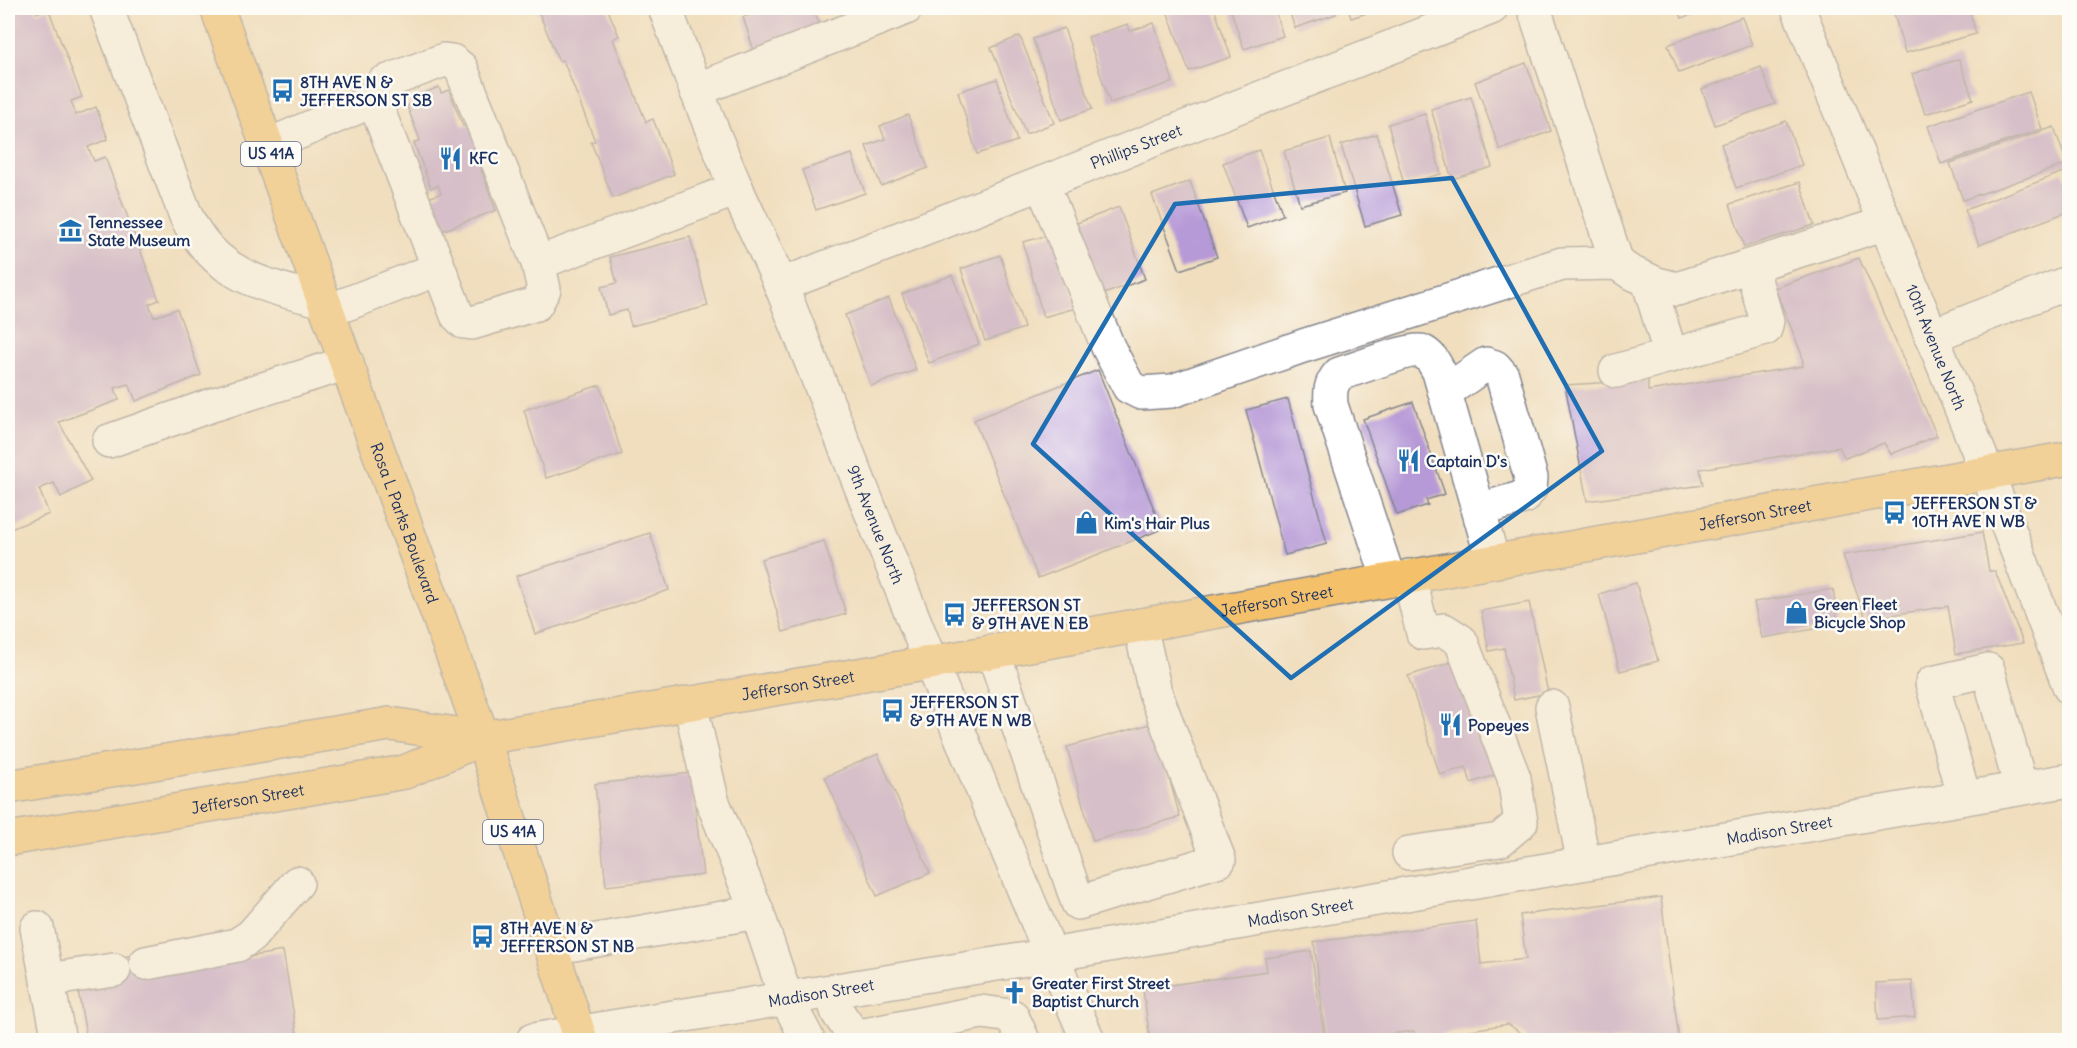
<svg xmlns="http://www.w3.org/2000/svg" width="2077" height="1048" font-family="Delius,sans-serif">
<rect width="100%" height="100%" fill="#fdfcf7"/>
<filter id="ink" filterUnits="userSpaceOnUse"><feTurbulence type="fractalNoise" baseFrequency=".0167" numOctaves="2"/><feDisplacementMap in="SourceGraphic" scale="12" xChannelSelector="R" yChannelSelector="G"/><feConvolveMatrix kernelMatrix="1 2 1 2 8 2 1 2 1" color-interpolation-filters="sRGB"/></filter>
<filter id="wash" filterUnits="userSpaceOnUse"><feTurbulence type="fractalNoise" baseFrequency=".008" numOctaves="4" result="noise"/><feDisplacementMap in="SourceGraphic" scale="24" xChannelSelector="R" yChannelSelector="G"/><feGaussianBlur stdDeviation="1.35" result="paint"/><feColorMatrix in="noise" values="0 0 0 0 0 0 0 0 0 0 0 0 0 0 0 0 0 1.4 0 .05"/><feComposite in="paint" operator="in"/></filter>
<g filter="url(#wash)">
<rect width="100%" height="100%" fill="#f0debe"/>
<g id="blocks">
<!-- building -->
<g fill="#b699d7">
<polygon points="8,8 35,8 37,13 48,8 82,97 71,101 76,115 96,107 108,139 88,147 94,161 105,157 159,300 149,304 154,317 177,309 201,375 136,401 129,384 115,388 119,400 59,422 91,481 61,497 54,483 39,489 49,514 8,530"/>
<polygon points="537,8 607,8 619,36 613,39 646,122 653,119 674,174 613,198 591,142 595,141 563,60 559,61"/>
<polygon points="770,8 813,8 823,33 756,57 743,17"/>
<polygon points="1166,8 1214,8 1231,57 1189,71"/>
<polygon points="1230,8 1274,8 1283,36 1244,49"/>
<polygon points="1288,8 1334,8 1336,14 1295,28"/>
<polygon points="1348,8 1383,8 1351,18"/>
<polygon points="1678,8 1712,8 1682,18"/>
<polygon points="1904,8 1969,8 1976,34 1905,53 1893,10"/>
<polygon points="1742,17 1752,45 1679,73 1668,45"/>
<polygon points="1154,23 1173,82 1110,103 1088,37 1128,24 1130,31"/>
<polygon points="1064,28 1092,109 1061,120 1033,39"/>
<polygon points="1020,36 1054,123 1026,134 991,48"/>
<polygon points="1959,59 1973,99 1925,114 1912,74"/>
<polygon points="1526,63 1551,131 1500,150 1475,82"/>
<polygon points="1761,67 1775,104 1715,125 1702,89"/>
<polygon points="997,79 1017,141 977,154 958,92"/>
<polygon points="439,87 441,93 449,90 463,126 471,123 488,167 481,170 496,210 442,231 429,198 441,193 438,185 431,188 414,143 420,140 407,106 414,103 412,98"/>
<polygon points="2029,92 2042,129 1941,164 1928,126"/>
<polygon points="1471,97 1492,167 1452,179 1431,109"/>
<polygon points="1425,114 1441,174 1404,184 1388,124"/>
<polygon points="908,115 928,168 881,186 866,146 885,139 880,126"/>
<polygon points="1786,121 1802,165 1736,188 1721,144"/>
<polygon points="2054,127 2067,164 1963,200 1950,163"/>
<polygon points="1377,134 1402,215 1365,226 1341,145"/>
<polygon points="1330,138 1345,193 1300,205 1284,151"/>
<polygon points="1259,150 1283,215 1247,228 1223,163"/>
<polygon points="852,154 865,193 816,210 802,170"/>
<polygon points="2063,172 2070,188 2070,211 1979,245 1965,210"/>
<polygon points="1190,181 1217,257 1180,270 1152,195"/>
<polygon points="1800,182 1814,225 1744,247 1730,204"/>
<polygon points="1119,207 1145,279 1104,294 1077,223"/>
<polygon points="1057,233 1076,308 1043,317 1023,242"/>
<polygon points="690,237 708,306 631,326 627,310 608,315 601,287 617,283 610,257"/>
<polygon points="1000,255 1024,328 985,341 961,269"/>
<polygon points="1859,258 1937,436 1891,454 1884,443 1845,458 1839,447 1700,469 1703,485 1587,501 1565,385 1648,380 1648,391 1803,366 1802,355 1775,288"/>
<polygon points="952,275 979,344 929,363 902,294"/>
<polygon points="889,298 916,370 871,386 845,315"/>
<polygon points="1098,370 1162,529 1038,578 974,420"/>
<polygon points="600,385 622,454 546,478 524,410"/>
<polygon points="1288,399 1327,544 1285,555 1246,410"/>
<polygon points="1413,402 1445,494 1426,500 1428,505 1397,515 1363,419"/>
<polygon points="1982,532 1989,571 1995,571 2023,643 1956,654 1948,606 1866,619 1843,555"/>
<polygon points="650,533 669,590 535,634 516,576"/>
<polygon points="824,541 846,614 783,632 761,559"/>
<polygon points="1636,583 1658,661 1620,671 1599,594"/>
<polygon points="1833,589 1838,625 1762,638 1754,602"/>
<polygon points="1529,602 1548,693 1514,700 1504,648 1489,651 1481,611"/>
<polygon points="1461,659 1498,774 1471,783 1466,767 1440,775 1408,676"/>
<polygon points="1154,723 1180,817 1093,841 1067,747"/>
<polygon points="878,754 930,873 877,896 825,777"/>
<polygon points="691,773 703,875 606,886 595,784"/>
<polygon points="1661,897 1679,1040 1531,1040 1508,1024 1415,1039 1414,1031 1340,1040 1326,1040 1314,942 1476,921 1481,964 1526,959 1520,915"/>
<polygon points="283,951 298,1040 87,1040 77,985 112,959 145,953 148,974"/>
<polygon points="1311,951 1324,1036 1290,1040 1150,1040 1143,989 1267,971 1265,958"/>
<polygon points="1912,981 1915,1017 1878,1020 1876,983"/>
</g>
</g>
</g>
<g filter="url(#ink)">
<use href="#blocks" fill-opacity="0" stroke="#86868e" stroke-width="1.5"/>
<g fill="none" stroke-linecap="round" stroke-linejoin="round">
<defs>
<g id="minor">
<path d="M 106,8 L 186,216 C 216,277 263,285 324,301"/>
<path id="s1" d="M 665,8 C 688,69 711,130 737,190 C 754,228 773,264 788,303 C 886,549 982,797 1088,1040"/>
<polyline points="1534,8 1617,263"/>
<path id="s2" d="M 1798,8 L 1987,472 L 2070,688"/>
<polyline points="696,90 906,8"/>
<polyline points="374,100 383,83 444,60 452,61 461,68 538,263"/>
<polyline points="267,146 374,100 457,315 464,322 472,323 536,304 544,289 538,263 737,189"/>
<polyline points="1042,183 1108,347 1129,387 1141,393 1172,391 1303,346 1562,264 1617,263 1630,272 1657,284 1677,289 1886,223"/>
<polyline points="1648,280 1671,356"/>
<path id="s3" d="M 781,285 L 1491,8"/>
<polyline points="328,311 438,269"/>
<polyline points="1931,336 2070,282"/>
<polyline points="1616,371 1765,329 1767,321 1751,266"/>
<polyline points="1445,392 1486,364 1495,367 1502,375 1531,478 1530,488 1524,497 1479,510"/>
<polyline points="109,441 212,405 347,363"/>
<polyline points="1409,576 1423,633 1444,630 1461,641 1514,778 1521,822 1500,840 1409,853"/>
<path d="M 1389,580 L 1331,405 C 1330,392 1330,384 1339,374 C 1353,370 1410,348 1421,351 C 1431,355 1435,364 1439,372 L 1493,561"/>
<polyline points="993,651 1078,903 1219,860 1155,692 1140,625"/>
<polyline points="690,703 712,800 757,912"/>
<polyline points="1552,707 1584,863"/>
<polyline points="1964,797 1932,683 1988,670 2021,788"/>
<polyline points="37,928 59,1040"/>
<polyline points="551,948 757,912 786,998 808,1040"/>
<polyline points="146,963 237,945 251,936 297,883"/>
<polyline points="47,980 114,970"/>
<polyline points="831,992 838,1013 855,1037 981,1012 1012,1016 1023,1040"/>
<path id="s4" d="M 533,1040 L 1051,955 L 2070,780"/>
</g>
<g id="major">
<path id="s5" d="M 217,8 L 483,738 L 581,1040"/>
<polyline points="8,787 390,724 483,738"/>
<path id="s6" d="M 8,839 L 405,772 L 483,738 L 930,663 L 2070,458"/>
</g>
</defs>
<!-- minor casing -->
<use href="#minor" stroke="#86868e" stroke-width="36"/>
<!-- major casing -->
<use href="#major" stroke="#86868e" stroke-width="36"/>
<!-- minor -->
<use href="#minor" stroke="#fff" stroke-width="33"/>
<!-- major -->
<use href="#major" stroke="#f4c16b" stroke-width="33"/>
</g>
</g>
<!-- marked area -->
<path d="M0 0H2077V1048H0ZM 1452,178 L 1602,451 L 1291,678 L 1033,444 L 1175,204 Z" fill="#f0debe" fill-opacity=".55" fill-rule="evenodd"/>
<path fill="none" stroke="#1f6fb2" stroke-width="4.5" stroke-linejoin="round" d="M 1452,178 L 1602,451 L 1291,678 L 1033,444 L 1175,204 Z"/>
<!-- icons -->
<defs>
<symbol id="bus-bare" viewBox="-9 -9 18 18"><path d="M-5-6H5V4H4V6H2V4H-2V6H-4V4H-5ZM-3.5-4V0h7V-4ZM-3.5 1.2v1.5H-2V1.2ZM2 1.2v1.5H3.5V1.2Z" fill="#1f6fb2" stroke="#fdfcf7" stroke-width="2.5" paint-order="stroke"/></symbol>
<symbol id="restaurant-bare" viewBox="-9 -9 18 18"><path d="M-5-6h1v4h1v-4h1v4h1v-4h1v5L-1.5 .5V6h-2V.5L-5-1ZM5-6V6H3V1.5H1.5Q1.5-4 5-6Z" fill="#1f6fb2" stroke="#fdfcf7" stroke-width="2.5" paint-order="stroke"/></symbol>
<symbol id="museum-bare" viewBox="-9 -9 18 18"><path d="M0-6L6-3V-2H-6V-3ZM-5-1h2V3h-2ZM-1-1h2V3h-2ZM3-1h2V3H3ZM-6 4H6V6H-6Z" fill="#1f6fb2" stroke="#fdfcf7" stroke-width="2.5" paint-order="stroke"/></symbol>
<symbol id="shop-bare" viewBox="-9 -9 18 18"><path d="M-5-2.5h2.3a2.7 3.5 0 0 1 5.4 0H5L5.5 6h-11ZM-1.5-2.5h3a1.5 2.3 0 0 0-3 0Z" fill="#1f6fb2" stroke="#fdfcf7" stroke-width="2.5" paint-order="stroke"/></symbol>
<symbol id="church-bare" viewBox="-9 -9 18 18"><path d="M-1.2-6h2.4v3.5h3.3v2.4h-3.3V6h-2.4V-.1h-3.3v-2.4h3.3Z" fill="#1f6fb2" stroke="#fdfcf7" stroke-width="2.5" paint-order="stroke"/></symbol>
</defs>
<g fill-rule="evenodd">
<use href="#bus-bare" x="266" y="74" width="33" height="33"/>
<use href="#restaurant-bare" x="434" y="142" width="33" height="33"/>
<use href="#museum-bare" x="54" y="214" width="33" height="33"/>
<use href="#restaurant-bare" x="1392" y="444" width="33" height="33"/>
<use href="#bus-bare" x="1878" y="496" width="33" height="33"/>
<use href="#shop-bare" x="1070" y="506" width="33" height="33"/>
<use href="#shop-bare" x="1780" y="596" width="33" height="33"/>
<use href="#bus-bare" x="938" y="598" width="33" height="33"/>
<use href="#bus-bare" x="876" y="694" width="33" height="33"/>
<use href="#restaurant-bare" x="1434" y="708" width="33" height="33"/>
<use href="#bus-bare" x="466" y="920" width="33" height="33"/>
<use href="#church-bare" x="998" y="976" width="33" height="33"/>
</g>
<g text-anchor="middle" stroke-width="5" stroke-linejoin="round" paint-order="stroke">
<!-- shield labels -->
<g fill="#fdfcf7" stroke="#5f6c8c" stroke-width="1.5">
<rect x="241" y="142" width="60" height="24" rx="4.5"/>
<rect x="483" y="820" width="60" height="24" rx="4.5"/>
</g>
<g font-size="15" font-weight="bold" fill="#1b2f5e">
<text x="271" y="159">US 41A</text>
<text x="513" y="837">US 41A</text>
</g>
<!-- poi labels -->
<g font-size="16" font-weight="bold" fill="#1b2f5e" stroke="#fdfcf7" text-anchor="start">
<text x="300" y="88">8TH AVE N &amp;<tspan x="300" dy="18">JEFFERSON ST SB</tspan></text>
<text x="469" y="164">KFC</text>
<text x="88" y="228">Tennessee<tspan x="88" dy="18">State Museum</tspan></text>
<text x="1426" y="467">Captain D's</text>
<text x="1912" y="509">JEFFERSON ST &amp;<tspan x="1912" dy="18">10TH AVE N WB</tspan></text>
<text x="1104" y="529">Kim's Hair Plus</text>
<text x="1814" y="610">Green Fleet<tspan x="1814" dy="18">Bicycle Shop</tspan></text>
<text x="972" y="611">JEFFERSON ST<tspan x="972" dy="18">&amp; 9TH AVE N EB</tspan></text>
<text x="910" y="708">JEFFERSON ST<tspan x="910" dy="18">&amp; 9TH AVE N WB</tspan></text>
<text x="1468" y="731">Popeyes</text>
<text x="500" y="934">8TH AVE N &amp;<tspan x="500" dy="18">JEFFERSON ST NB</tspan></text>
<text x="1032" y="989">Greater First Street<tspan x="1032" dy="18">Baptist Church</tspan></text>
</g>
<!-- street labels -->
<g font-size="16" fill="#1b2f5e" stroke="#fdfcf7">
<text dy="6" stroke="none"><textPath href="#s3" startOffset="381">Phillips Street</textPath></text>
<text dy="6" stroke="none"><textPath href="#s2" startOffset="366">10th Avenue North</textPath></text>
<text dy="6" stroke="none"><textPath href="#s6" startOffset="1779">Jefferson Street</textPath></text>
<text dy="6" stroke="none"><textPath href="#s5" startOffset="548">Rosa L Parks Boulevard</textPath></text>
<text dy="6" stroke="none"><textPath href="#s1" startOffset="558">9th Avenue North</textPath></text>
<text dy="6" stroke="none"><textPath href="#s6" startOffset="1293">Jefferson Street</textPath></text>
<text dy="6" stroke="none"><textPath href="#s6" startOffset="807">Jefferson Street</textPath></text>
<text dy="6" stroke="none"><textPath href="#s6" startOffset="243">Jefferson Street</textPath></text>
<text dy="6" stroke="none"><textPath href="#s4" startOffset="1264">Madison Street</textPath></text>
<text dy="6" stroke="none"><textPath href="#s4" startOffset="778">Madison Street</textPath></text>
<text dy="6" stroke="none"><textPath href="#s4" startOffset="292">Madison Street</textPath></text>
</g>
</g>
<!-- margin -->
<rect width="2077" height="1048" fill="none" stroke="#fdfcf7" stroke-width="30"/>
</svg>
